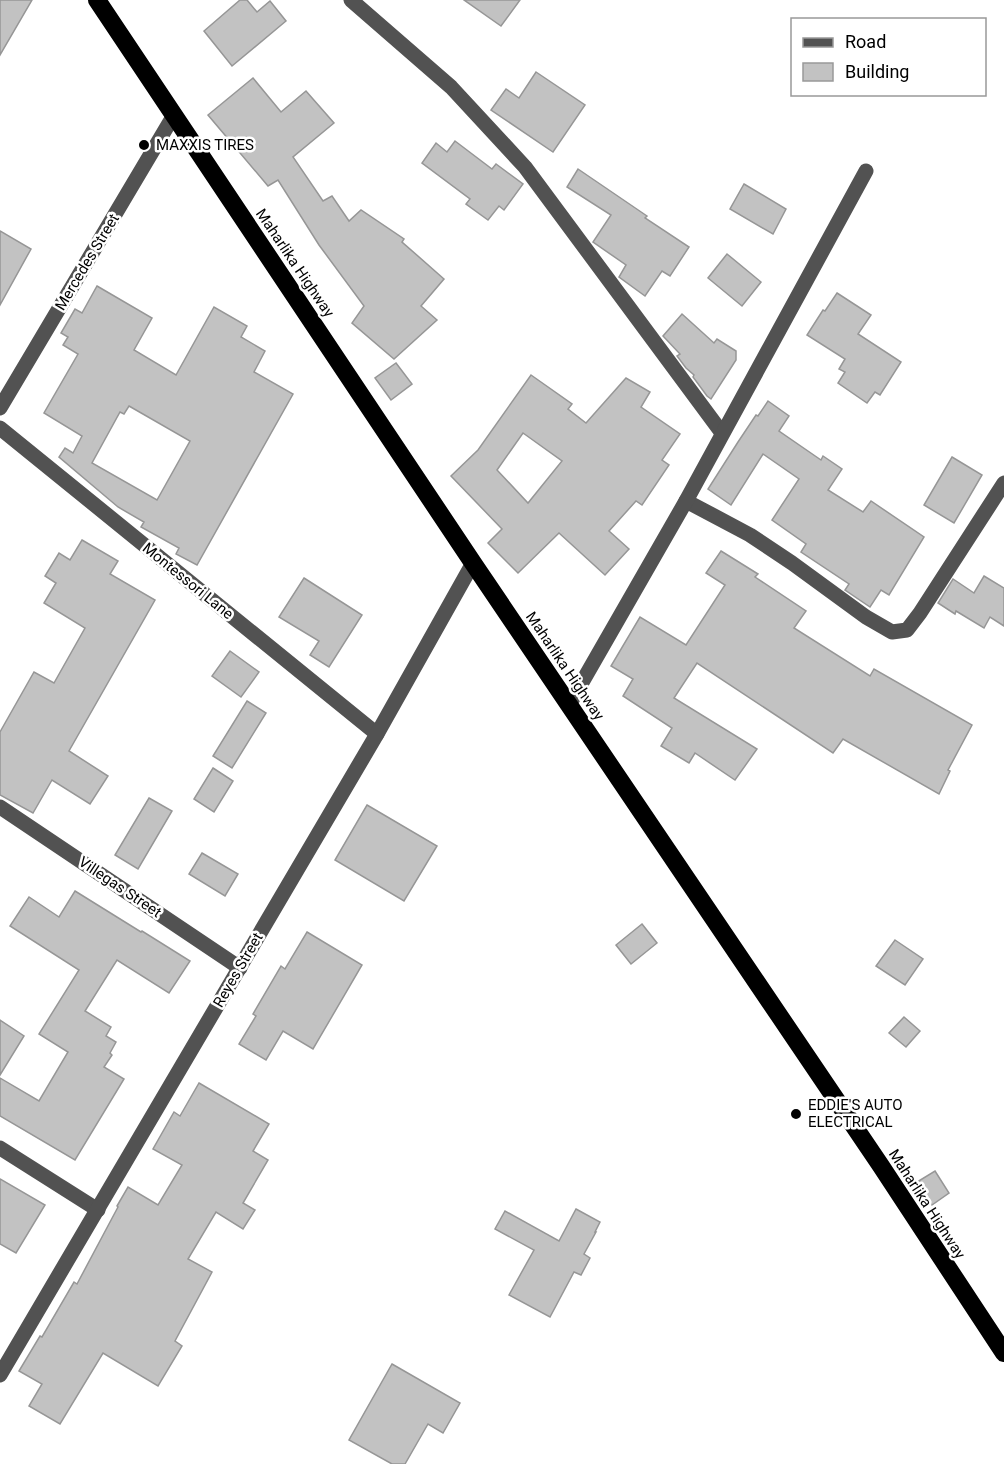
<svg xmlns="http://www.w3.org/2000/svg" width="1004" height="1464" font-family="Roboto,sans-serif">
<rect width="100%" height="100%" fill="#fff"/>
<!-- building -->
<g fill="#c2c2c2" stroke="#969696" stroke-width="1.5" fill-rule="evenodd">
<polygon points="0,0 32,0 0,55"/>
<polygon points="240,0 247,0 257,12 270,1 286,21 232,66 204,31"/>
<polygon points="464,0 520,0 501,26"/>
<polygon points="536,72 585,105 553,152 491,110 506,89 519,98"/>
<polygon points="253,78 281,112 306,91 334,123 293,157 323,201 332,196 349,221 361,210 404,239 402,242 444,279 421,306 437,320 394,359 352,323 364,306 319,245 278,180 268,186 208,115"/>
<polygon points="455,141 492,169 496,164 523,184 504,210 499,206 488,220 466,204 470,199 422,163 436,143 447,152"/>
<polygon points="578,169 647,216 645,218 689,247 670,276 662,271 645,296 619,277 626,265 593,242 611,215 567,187"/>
<polygon points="744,184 786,209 773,234 730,209"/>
<polygon points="0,231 31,249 0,305"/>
<polygon points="727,254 761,282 742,306 708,278"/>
<path d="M 97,286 L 152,318 L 134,350 L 176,375 L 214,307 L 247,326 L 241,337 L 265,351 L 254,372 L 293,394 L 197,565 L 176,554 L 179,548 L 141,527 L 144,522 L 118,507 L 59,457 L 65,448 L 73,453 L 82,436 L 44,413 L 78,354 L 63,345 L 68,337 L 61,333 L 75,309 L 82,313 ZM 129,406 L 190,441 L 157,500 L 92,463 L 120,412 L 124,414 Z"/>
<polygon points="837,293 871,315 858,334 901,362 880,395 875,392 867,403 838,383 845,372 839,369 845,359 807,335 823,310 825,311"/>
<polygon points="682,314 714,343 717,339 736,351 736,360 711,399 707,396 693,377 694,375 686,368 677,356 680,354 663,336"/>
<polygon points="396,363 412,384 391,400 375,378"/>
<path d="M 531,375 L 572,404 L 568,409 L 586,423 L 626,378 L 650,392 L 641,407 L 680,434 L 662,460 L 669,465 L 642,505 L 636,501 L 609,531 L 629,549 L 605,575 L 559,533 L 518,573 L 488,543 L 502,529 L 451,476 L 478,450 ZM 523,433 L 562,461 L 528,503 L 497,470 Z"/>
<polygon points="768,401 789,416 779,431 821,460 823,456 842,469 828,490 863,512 871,501 924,537 889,595 881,590 870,607 845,590 849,584 801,552 806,544 772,520 799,479 763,454 731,505 708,489 738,442 756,415 758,416"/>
<polygon points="952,457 982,475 954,523 924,505"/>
<polygon points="82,540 118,561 110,574 155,600 69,751 108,776 90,804 52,780 33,813 0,795 0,732 34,672 54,683 85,628 44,603 56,583 45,576 59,553 70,560"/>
<polygon points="721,551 758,574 755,577 806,611 794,628 870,676 874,669 972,725 948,770 950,771 939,794 843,739 833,753 697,663 674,698 757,749 735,780 695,753 689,763 661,746 672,728 623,696 633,679 611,666 640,617 686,645 725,585 706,573"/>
<polygon points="984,576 1004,588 1004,626 990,617 984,628 956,611 955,614 938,603 953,579 974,593"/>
<polygon points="304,578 362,615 329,667 310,655 319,641 279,617"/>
<polygon points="230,651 259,672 241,697 212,676"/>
<polygon points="247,701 266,713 232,768 213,756"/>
<polygon points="213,768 233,781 214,812 194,799"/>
<polygon points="149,798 172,811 138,869 115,855"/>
<polygon points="367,805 437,846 404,901 335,860"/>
<polygon points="202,853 238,874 225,896 189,874"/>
<polygon points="75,891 141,932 142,931 190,961 169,993 117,960 85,1011 111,1027 106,1036 116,1042 110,1053 112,1055 104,1067 124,1079 75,1160 0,1116 0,1078 39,1101 68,1052 39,1034 79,970 10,926 29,897 59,917"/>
<polygon points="642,924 657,943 631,964 616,945"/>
<polygon points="307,932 362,965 313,1049 283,1031 266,1060 239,1044 256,1016 253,1014 281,966 285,969"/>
<polygon points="895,940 923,959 905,985 876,966"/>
<polygon points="904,1017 920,1031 906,1047 889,1033"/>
<polygon points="0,1020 24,1036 0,1075"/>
<polygon points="199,1083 269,1124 253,1151 268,1160 243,1203 255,1210 243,1229 216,1212 188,1259 212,1272 175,1341 182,1346 158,1386 103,1353 60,1424 29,1406 42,1384 19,1371 40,1336 42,1337 74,1282 77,1284 118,1207 117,1206 128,1187 158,1205 182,1165 153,1149 174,1112 180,1116"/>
<polygon points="935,1171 949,1193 932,1205 917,1182"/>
<polygon points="0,1179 45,1205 16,1253 0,1244"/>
<polygon points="576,1209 600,1222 595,1232 596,1232 584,1254 590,1258 581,1275 574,1272 550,1317 509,1295 534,1250 495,1229 505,1211 559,1241"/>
<polygon points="392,1364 460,1403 443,1433 428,1424 405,1464 392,1464 349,1440"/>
</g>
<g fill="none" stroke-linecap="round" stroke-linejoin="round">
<!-- minor -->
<g stroke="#525252" stroke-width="15">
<polyline points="351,0 451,87 525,167 722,433"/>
<polyline points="0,408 174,115"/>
<polyline points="0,428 377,734"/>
<polyline points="686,501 750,535 792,563 866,617 892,632 907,630 920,613 1004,483"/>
<polyline points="569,705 686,501 866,171"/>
<polyline points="0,807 240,968"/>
<polyline points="0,1148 98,1210"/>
<polyline points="0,1375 377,734 473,563"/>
</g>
<!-- highway -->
<polyline stroke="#000" stroke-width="18" points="97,0 473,563 881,1166 1004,1353"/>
</g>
<!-- markers -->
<g fill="#000" stroke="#fff" stroke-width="2">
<circle cx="144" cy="145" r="6"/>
<circle cx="796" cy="1114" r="6"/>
</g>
<g text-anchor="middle" stroke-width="5" stroke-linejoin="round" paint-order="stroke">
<!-- poi labels -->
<g font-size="15" fill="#000" stroke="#fff" text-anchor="start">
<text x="156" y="150">MAXXIS TIRES</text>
<text x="808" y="1110">EDDIE'S AUTO<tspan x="808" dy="17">ELECTRICAL</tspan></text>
</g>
<!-- street labels -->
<g font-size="15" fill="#000" stroke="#fff">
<text transform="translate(87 262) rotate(-59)" y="5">Mercedes Street</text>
<text transform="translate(295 263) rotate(56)" y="5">Maharlika Highway</text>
<text transform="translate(188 581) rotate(39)" y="5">Montessori Lane</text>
<text transform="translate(565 666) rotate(56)" y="5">Maharlika Highway</text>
<text transform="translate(120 887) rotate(34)" y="5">Villegas Street</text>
<text transform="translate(238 970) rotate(-60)" y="5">Reyes Street</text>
<text transform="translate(927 1204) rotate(57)" y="5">Maharlika Highway</text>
</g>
</g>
<!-- legend -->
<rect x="791" y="18" width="195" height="78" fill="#ffffff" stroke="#999999" stroke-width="1.5"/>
<rect x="803" y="38" width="30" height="9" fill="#525252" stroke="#999999" stroke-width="1.5"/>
<text x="845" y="48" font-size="18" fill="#000000">Road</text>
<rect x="803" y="63" width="30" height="18" fill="#c2c2c2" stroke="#999999" stroke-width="1.5"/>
<text x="845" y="78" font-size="18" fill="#000000">Building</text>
</svg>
